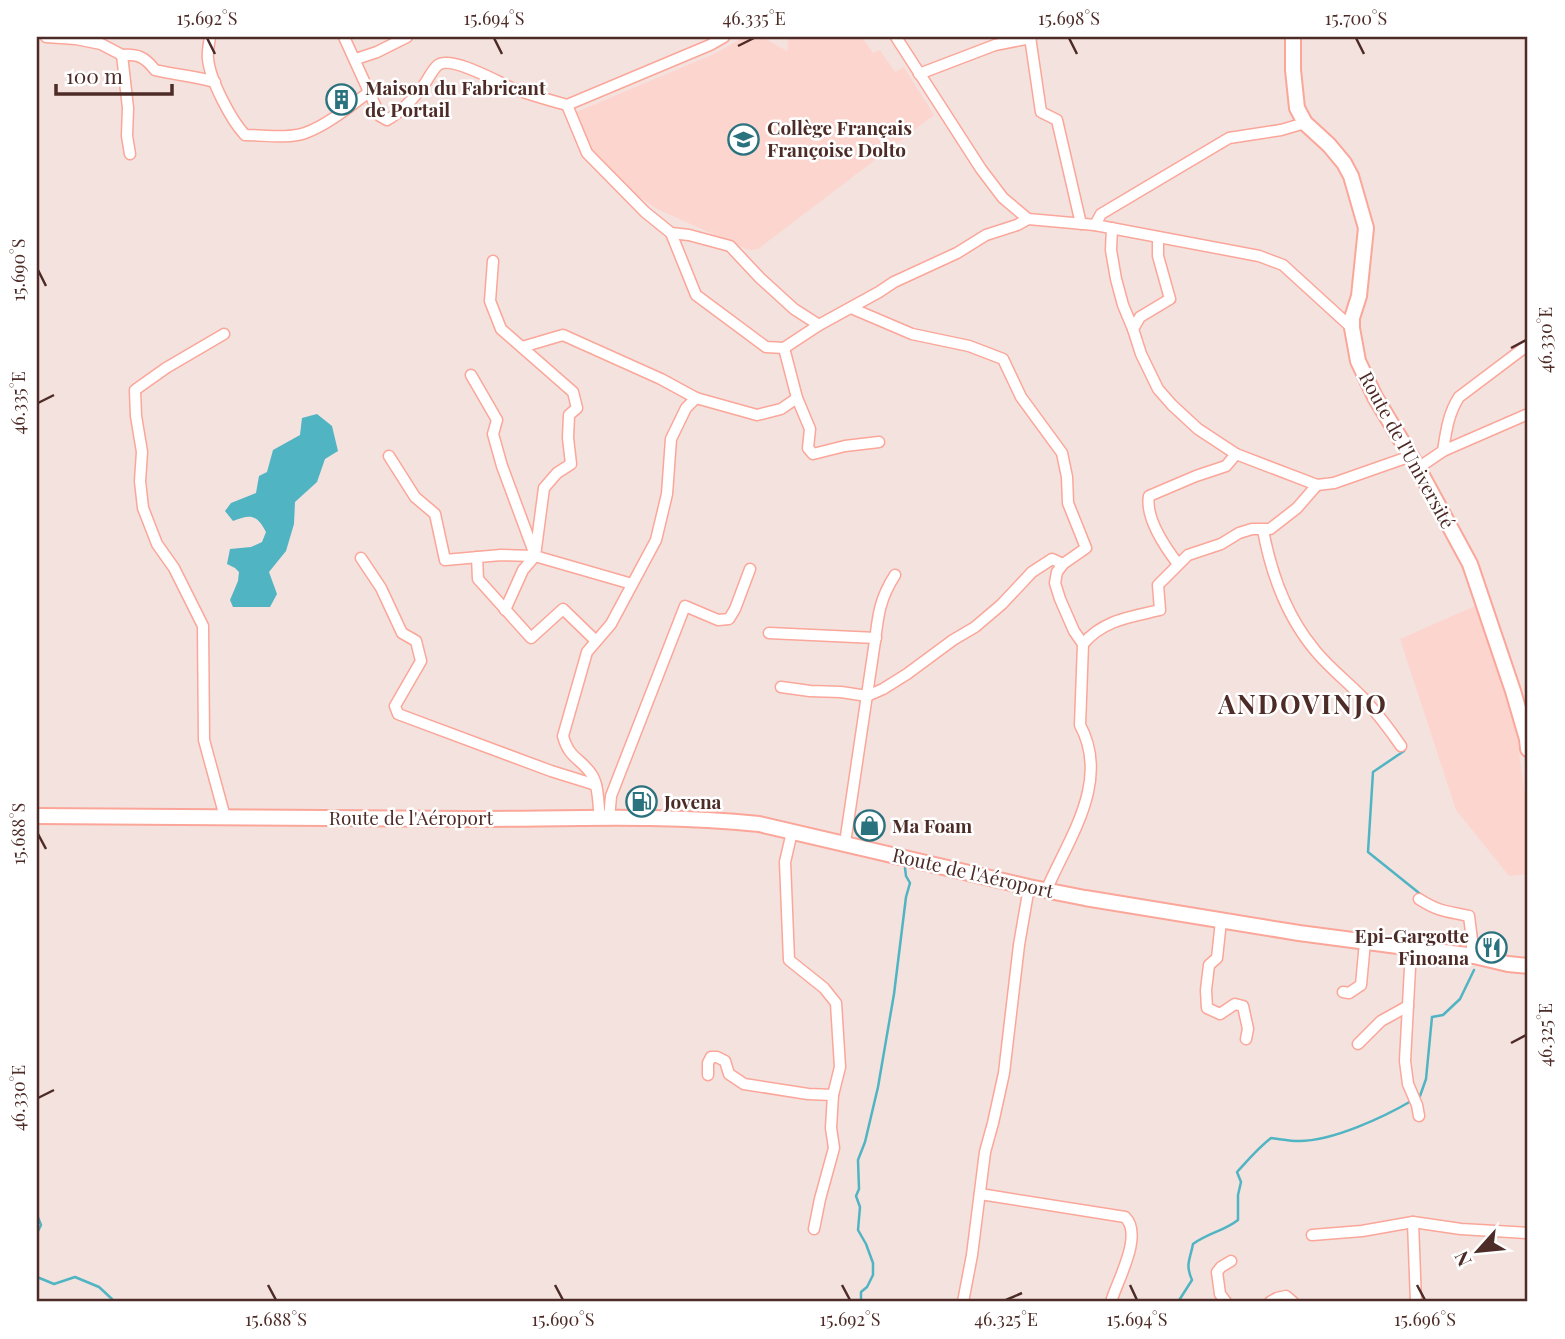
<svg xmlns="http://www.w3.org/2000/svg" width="1565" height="1339" font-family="'Playfair Display',serif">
<rect width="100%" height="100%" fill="#f4e2df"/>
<!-- built -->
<g fill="#fdd5cf">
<polygon points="744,37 762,37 787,51 788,40 790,37 862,37 873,53 880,50 895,72 904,67 934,115 758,249 752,250 746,249 657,209 600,170 574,113 714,54"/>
<polygon points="1475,606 1513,709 1528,817 1528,874 1509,876 1456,810 1400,639"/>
</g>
<!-- water -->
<path fill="#50b4c3" d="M 317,414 L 332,426 L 338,451 L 325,459 L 317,482 L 295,502 L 294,524 L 286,551 L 269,572 L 277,594 L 270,607 L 233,607 L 230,600 L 238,581 L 239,572 L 235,568 L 227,564 L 230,549 L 251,547 L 262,542 L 266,532 C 257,514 250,514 233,521 L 225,511 L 231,503 L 256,493 L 259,476 L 267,472 L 273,450 L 300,435 L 302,418 Z"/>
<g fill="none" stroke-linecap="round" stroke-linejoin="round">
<!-- stream -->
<g stroke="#50b4c3" stroke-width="2.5">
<polyline points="1404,751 1373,772 1368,852 1424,897"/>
<polyline points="1476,933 1479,948"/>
<polyline points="1417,1098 1420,1096 1426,1079 1432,1017 1443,1015 1460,999 1474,970"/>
<polyline points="37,1215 41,1225 37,1233"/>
<polyline points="37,1277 54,1284 75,1277 99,1287 112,1299 112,1302"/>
<polyline points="861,1302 861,1292 867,1287 873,1275 873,1263 866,1244 858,1230 860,1207 856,1196 859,1189 858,1160 865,1142 878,1087 894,994 906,897 910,883 906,876 905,868"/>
<path d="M 1178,1302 L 1192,1280 C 1185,1264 1190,1260 1193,1244 C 1208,1233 1224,1231 1238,1220 L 1238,1195 L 1241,1182 L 1237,1172 C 1248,1160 1258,1148 1271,1138 C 1280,1139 1290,1141 1299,1141 C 1333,1141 1384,1117 1413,1100"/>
</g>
<defs>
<g id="street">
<polyline points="46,37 76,39 101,44 122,55"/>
<path d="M 210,37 C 209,44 207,52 208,59 C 210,80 231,120 245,135 C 264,135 287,139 305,133 C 326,126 352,105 369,92"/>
<path d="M 344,37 L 380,116 L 387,120 C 403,111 415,97 426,82 C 429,77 433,69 438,65 C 451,55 500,83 514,89 C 531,95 549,100 567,105 L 587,153 L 645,212 L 671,233 L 689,235 L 730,246 L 760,278 L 794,309 L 819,325"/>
<polyline points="896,37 981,169 1003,198 1028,219 1095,225 1259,256 1283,265 1352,328"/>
<polyline points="1030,37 1041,112 1057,120 1081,224"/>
<polyline points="356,59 377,52 407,37"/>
<polyline points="919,74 995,45 1031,38"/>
<polyline points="567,105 710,45 724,37"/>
<path d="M 130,154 L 127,136 L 128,108 L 122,55 C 138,54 145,57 155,70 C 176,75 194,76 215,82"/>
<polyline points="1095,225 1101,214 1229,138 1281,130 1305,123"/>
<polyline points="1112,228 1111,250 1116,279 1123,305 1133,329 1141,354 1158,389 1172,405 1198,429 1236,454 1317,485 1334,483 1411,456"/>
<polyline points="671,233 696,295 766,347 784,348"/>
<polyline points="493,261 490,301 501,329 573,392 577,408 569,415 568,438 571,464 557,473 544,488 535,556 523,570 505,610"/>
<path d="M 851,308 L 912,334 L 969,346 L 1003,359 L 1021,397 L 1062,453 L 1067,477 L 1068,503 L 1086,548 L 1063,564 L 1057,572 L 1055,583 L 1060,599 L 1074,631 L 1083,644 L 1080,725 C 1111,782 1068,839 1046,891"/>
<polyline points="1133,329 1140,317 1170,299 1158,256 1158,237"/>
<polyline points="224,334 166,368 135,390 136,416 142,452 140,481 143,508 157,544 174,568 203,626 204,740 225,817"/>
<polyline points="522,347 563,335 661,379 696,398"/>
<polyline points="471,375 497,420 493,434 502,466 535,555"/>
<polyline points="797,398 810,429 808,448 813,454 845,446 879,442"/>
<path d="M 1443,451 C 1446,432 1448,414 1459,397 L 1528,345"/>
<polyline points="389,456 415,497 435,514 445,560 501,555 535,556 632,584"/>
<polyline points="1418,468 1443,451 1528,414"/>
<path d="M 1263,530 C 1271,573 1286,615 1314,649 C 1328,667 1348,682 1364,699 C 1378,714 1390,730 1401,746"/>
<polyline points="477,557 478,579 531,638 563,609 596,641"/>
<polyline points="361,558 381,588 402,633 416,641 421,661 395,706 398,714 551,771 596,785"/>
<path d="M 1178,564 C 1165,547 1145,518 1149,496 L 1196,476 L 1226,466 L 1236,454"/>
<polyline points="769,633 876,638"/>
<path d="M 1083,644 C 1103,620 1130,617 1160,610 L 1158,585 L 1188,555 L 1221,544 L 1239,533 L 1252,529 L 1270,529 L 1297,508 L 1317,485"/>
<polyline points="781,687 810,691 841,692 867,696 883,689 907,674 953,640 975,627 1002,604 1032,572 1052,559 1063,564"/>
<path d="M 600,819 C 598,805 599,786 592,775 C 581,758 569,759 563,736 L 587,652 L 611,624 L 656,540 L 667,494 L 671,439 L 686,408 L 696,398 L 757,415 L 781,409 L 797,398 L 784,348 L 819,325 L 879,292 L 894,282 L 957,253 L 986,235 L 1017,225 L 1028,219"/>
<polyline points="609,819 611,796 685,606 718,620 729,619 735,609 750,569"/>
<polyline points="792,832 785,862 789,960 824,988 836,1003 840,1067 833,1095 831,1128 834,1148 820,1199 814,1229"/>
<path d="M 845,843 L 875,641 C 878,615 880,598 895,575"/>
<path d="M 1419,899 C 1439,912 1447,911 1469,916 L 1472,940 L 1472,956"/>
<polyline points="1221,921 1217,958 1209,965 1206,990 1207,1008 1220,1014 1235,1004 1243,1006 1248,1029 1246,1039"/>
<polyline points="1411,949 1405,1061 1408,1084 1417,1105 1419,1116"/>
<polyline points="1343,992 1349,993 1361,985 1365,942"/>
<polyline points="1358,1044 1381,1021 1408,1006"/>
<polyline points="708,1075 708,1063 711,1057 717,1057 725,1061 729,1074 744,1084 808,1094 833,1095"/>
<path d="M 980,1194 L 1125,1217 C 1144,1235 1117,1281 1111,1302"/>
<polyline points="1413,1222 1416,1302"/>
<polyline points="1312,1235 1362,1231 1413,1222 1461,1229 1528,1233"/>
<polyline points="963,1302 972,1255 985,1152 993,1123 1004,1073 1019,945 1029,887"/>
<polyline points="1226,1302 1220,1294 1217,1272 1221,1267 1231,1261"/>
<polyline points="1270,1302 1277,1298 1286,1296 1293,1302"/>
</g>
<g id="secondary">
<polyline points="1293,37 1293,70 1297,108 1305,123 1329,145 1344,163 1351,176 1366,228 1359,296 1352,318 1352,328 1358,361 1375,397 1418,468 1470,564 1513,691 1527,739 1528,749"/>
<path d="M 37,816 C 180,817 324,818 467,819 C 564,819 663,814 759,824 L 1029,887 L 1085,898 L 1299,933 L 1474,956 L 1508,964 L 1528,966"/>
</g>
</defs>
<!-- street casing -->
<use href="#street" stroke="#fba699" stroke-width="13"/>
<!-- secondary casing -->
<use href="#secondary" stroke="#fba699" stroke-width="18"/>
<!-- street -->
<use href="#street" stroke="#fff" stroke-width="10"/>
<!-- secondary -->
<use href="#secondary" stroke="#fff" stroke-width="14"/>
</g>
<!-- ticks -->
<path fill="none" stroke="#4d2b26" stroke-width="2.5" d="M 207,38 L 215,54M 494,38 L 502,54M 1069,38 L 1077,54M 1356,38 L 1364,54M 738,46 L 754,38M 38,270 L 46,286M 1511,348 L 1526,340M 38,403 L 54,395M 38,834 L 46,849M 1511,1043 L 1526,1035M 38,1098 L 54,1090M 268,1285 L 276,1300M 555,1285 L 563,1300M 842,1285 L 850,1300M 1130,1285 L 1137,1300M 1417,1285 L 1425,1300M 1006,1300 L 1022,1293"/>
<!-- icons -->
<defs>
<symbol id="building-ring" viewBox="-11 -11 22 22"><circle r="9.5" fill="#fff" stroke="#2a727d" stroke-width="1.5"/><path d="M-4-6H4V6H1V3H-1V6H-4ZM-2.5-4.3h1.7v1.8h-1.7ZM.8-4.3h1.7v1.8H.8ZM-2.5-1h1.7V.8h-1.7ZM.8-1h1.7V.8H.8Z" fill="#2a727d"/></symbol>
<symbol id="school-ring" viewBox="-11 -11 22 22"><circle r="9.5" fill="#fff" stroke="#2a727d" stroke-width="1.5"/><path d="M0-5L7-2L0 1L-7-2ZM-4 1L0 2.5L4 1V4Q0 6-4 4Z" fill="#2a727d"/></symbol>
<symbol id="fuel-ring" viewBox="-11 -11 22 22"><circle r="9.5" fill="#fff" stroke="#2a727d" stroke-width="1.5"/><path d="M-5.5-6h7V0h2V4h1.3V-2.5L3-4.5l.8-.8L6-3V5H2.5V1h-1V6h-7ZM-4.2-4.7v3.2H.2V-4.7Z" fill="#2a727d"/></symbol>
<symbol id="shop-ring" viewBox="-11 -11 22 22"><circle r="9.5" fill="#fff" stroke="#2a727d" stroke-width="1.5"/><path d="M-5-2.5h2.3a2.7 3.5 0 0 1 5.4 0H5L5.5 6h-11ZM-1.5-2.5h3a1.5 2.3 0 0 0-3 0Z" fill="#2a727d"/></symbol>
<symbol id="restaurant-ring" viewBox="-11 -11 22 22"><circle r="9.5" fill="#fff" stroke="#2a727d" stroke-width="1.5"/><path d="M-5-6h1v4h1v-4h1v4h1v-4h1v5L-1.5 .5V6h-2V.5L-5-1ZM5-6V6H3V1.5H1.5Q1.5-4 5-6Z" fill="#2a727d"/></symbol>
</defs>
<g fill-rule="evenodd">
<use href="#building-ring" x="324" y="82" width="35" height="35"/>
<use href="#school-ring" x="726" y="122" width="35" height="35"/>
<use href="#fuel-ring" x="624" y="784" width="35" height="35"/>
<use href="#shop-ring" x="852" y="808" width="35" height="35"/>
<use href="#restaurant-ring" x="1474" y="930" width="35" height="35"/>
</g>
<g text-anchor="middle" stroke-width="5" stroke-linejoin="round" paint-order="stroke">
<!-- poi labels -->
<g font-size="19" font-weight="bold" fill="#4d2b26" stroke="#fff" text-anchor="start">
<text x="365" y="95">Maison du Fabricant<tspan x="365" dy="22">de Portail</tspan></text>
<text x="767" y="135">Collège Français<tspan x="767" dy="22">Françoise Dolto</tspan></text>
<text x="664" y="809">Jovena</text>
<text x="892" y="833">Ma Foam</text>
<text x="1469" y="943" text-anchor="end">Epi-Gargotte<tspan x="1469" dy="22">Finoana</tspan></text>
</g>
<!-- street labels -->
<g font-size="19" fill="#4d2b26" stroke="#fff">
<text transform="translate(1407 450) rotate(61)" y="7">Route de l'Université</text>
<text x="411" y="825">Route de l'Aéroport</text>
<text transform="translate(973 873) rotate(13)" y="7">Route de l'Aéroport</text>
</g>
<!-- district labels -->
<g font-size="26" font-weight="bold" letter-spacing="2" fill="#4d2b26" stroke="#fff">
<text x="1303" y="714">ANDOVINJO</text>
</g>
</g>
<!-- border -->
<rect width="1565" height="1339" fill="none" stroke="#ffffff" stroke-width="77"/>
<!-- north arrow -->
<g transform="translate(1478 1251) rotate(243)" stroke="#ffffff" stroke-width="5" paint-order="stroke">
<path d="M0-5L12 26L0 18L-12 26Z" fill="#4d2b26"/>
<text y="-10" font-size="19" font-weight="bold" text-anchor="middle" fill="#4d2b26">N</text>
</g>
<!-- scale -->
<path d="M56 84v10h116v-10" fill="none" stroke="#4d2b26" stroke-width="3.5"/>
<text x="66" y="84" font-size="21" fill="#4d2b26" stroke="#ffffff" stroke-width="5" paint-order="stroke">100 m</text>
<rect x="38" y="38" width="1488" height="1262" fill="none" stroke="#4d2b26" stroke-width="2.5"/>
<g font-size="18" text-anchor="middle" fill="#4d2b26">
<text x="207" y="25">15.692°S</text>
<text x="494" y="25">15.694°S</text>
<text x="754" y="25">46.335°E</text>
<text x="1069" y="25">15.698°S</text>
<text x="1356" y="25">15.700°S</text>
<text transform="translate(19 270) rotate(-90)" y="6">15.690°S</text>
<text transform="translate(1546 340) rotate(-90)" y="6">46.330°E</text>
<text transform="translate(19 403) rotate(-90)" y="6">46.335°E</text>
<text transform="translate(19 834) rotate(-90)" y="6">15.688°S</text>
<text transform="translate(1546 1035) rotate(-90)" y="6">46.325°E</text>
<text transform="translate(19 1098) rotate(-90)" y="6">46.330°E</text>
<text x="276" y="1326">15.688°S</text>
<text x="563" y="1326">15.690°S</text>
<text x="850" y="1326">15.692°S</text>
<text x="1006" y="1326">46.325°E</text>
<text x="1137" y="1326">15.694°S</text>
<text x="1425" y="1326">15.696°S</text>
</g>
</svg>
